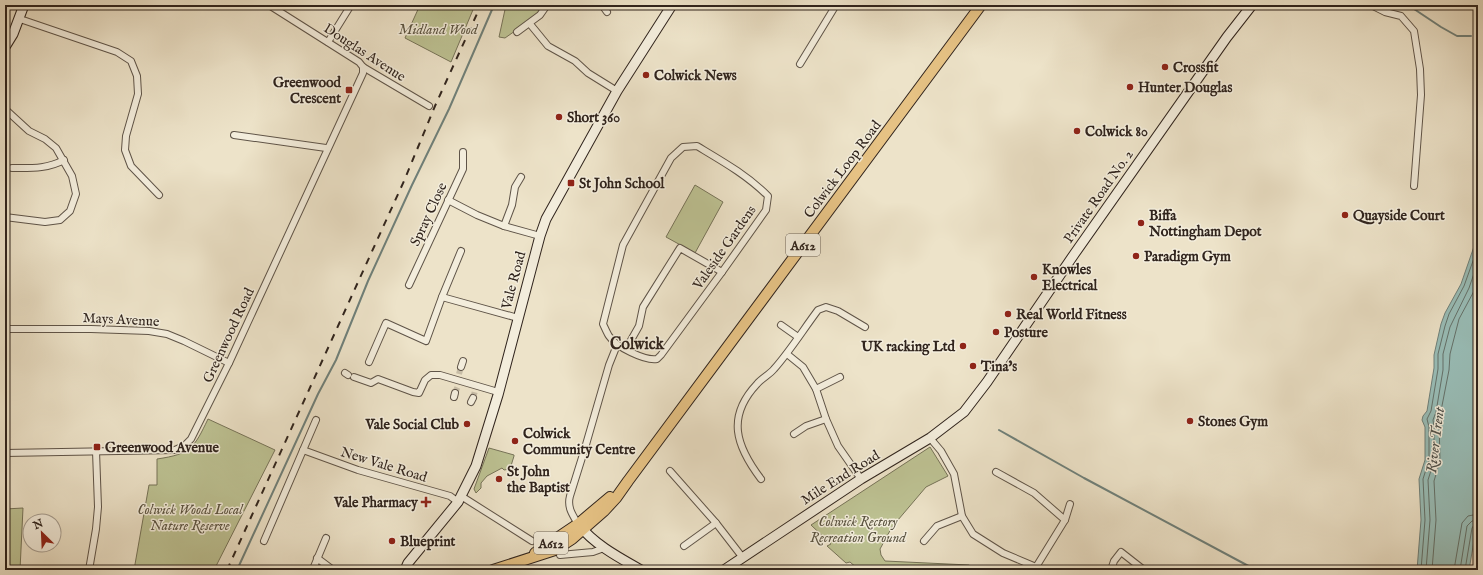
<svg xmlns="http://www.w3.org/2000/svg" width="1483" height="575" font-family="'IM FELL English',serif">
<rect width="100%" height="100%" fill="#ede3c9"/>
<filter id="stains"><feTurbulence type="fractalNoise" baseFrequency=".005" numOctaves="4"/><feColorMatrix values="0 0 0 0 .2 0 0 0 0 .09 0 0 0 0 .02 0 0 0 .5 -.17"/></filter>
<radialGradient id="worn" r=".72"><stop offset=".6" stop-color="#630" stop-opacity="0"/><stop offset="1" stop-color="#630" stop-opacity=".3"/></radialGradient>
<!-- green -->
<g fill="#bdc293" stroke="#767358">
<polygon points="420,5 475,5 451,62 405,38"/>
<polygon points="506,5 544,5 532,19 505,38 499,37"/>
<polygon points="695,185 723,202 695,253 666,237"/>
<path d="M 208,419 L 275,450 L 214,570 L 134,570 L 149,485 L 157,485 L 157,459 C 191,454 194,448 208,419 Z"/>
<polygon points="930,447 948,476 926,487 892,527 880,549 881,555 885,561 969,565 976,570 857,570 858,569 850,562 846,563 827,546 831,544 811,525"/>
<polygon points="489,448 514,455 514,456 510,469 504,470 502,468 487,476 481,483 481,488 476,493 474,489"/>
<polygon points="23,508 20,570 5,570 5,509"/>
</g>
<!-- water -->
<polygon fill="#99beb8" stroke="#6f807a" points="1478,235 1478,517 1469,570 1417,570 1421,520 1419,479 1425,460 1425,427 1422,420 1423,416 1427,411 1434,368 1434,355 1441,324 1445,313 1461,284"/>
<g fill="none" stroke-linecap="round" stroke-linejoin="round">
<!-- shore -->
<g stroke="#64716a" stroke-width="1">
<polyline points="1421,570 1425,520 1423,479 1429,460 1429,427 1427,419 1431,411 1438,369 1438,354 1445,326 1449,314 1464,286 1478,247"/>
<polyline points="1426,570 1430,520 1428,480 1434,461 1434,427 1433,420 1436,412 1443,370 1443,354 1450,327 1469,288 1478,262"/>
<polyline points="1432,570 1436,520 1434,481 1440,461 1439,421 1449,370 1450,354 1459,319 1474,291 1478,280"/>
<polyline points="1454,570 1462,523 1468,516 1478,514"/>
<polyline points="1460,570 1467,526 1472,521 1478,520"/>
<polyline points="1465,570 1472,528 1474,525 1478,525"/>
</g>
<!-- stream -->
<g stroke="#6f807a" stroke-width="2">
<polyline points="1408,5 1441,27 1457,36 1471,36"/>
<polyline points="999,430 1084,478 1256,570"/>
<polyline points="237,570 318,394 336,360 368,281 412,185 449,109 494,5"/>
</g>
<!-- street-tunnel -->
<g stroke="#c7bda7" stroke-width="6" stroke-dasharray="6 3" stroke-linecap="butt">
<polyline points="459,374 461,367"/>
<polyline points="455,393 458,386"/>
<polyline points="473,398 475,391"/>
</g>
<defs>
<g id="street">
<polyline points="269,5 359,62 363,67 429,106"/>
<polyline points="602,5 607,12"/>
<polyline points="1371,5 1385,12 1401,16 1414,31 1420,69 1421,95 1414,186"/>
<polyline points="20,19 117,52 131,61 137,76 138,94 126,136 125,150 131,166 159,195"/>
<polyline points="530,24 548,46 575,61 588,73 617,91"/>
<polyline points="517,32 540,15 547,5"/>
<polyline points="328,42 351,5"/>
<polyline points="800,64 836,5"/>
<polyline points="5,109 29,131 45,139 56,148 72,176 76,194 70,211 60,220 45,222 5,217"/>
<polyline points="234,135 326,148"/>
<path d="M 697,146 C 722,161 747,175 768,196 L 766,210 L 722,272 L 661,355 L 657,359 C 645,361 616,347 609,336 C 607,333 605,328 603,324 L 623,245 L 671,158 L 683,147 Z"/>
<path d="M 12,168 C 32,168 47,169 64,160"/>
<polyline points="448,200 477,215 504,226 540,236"/>
<polyline points="504,226 512,205 515,187 521,177"/>
<polyline points="409,285 463,169 463,152"/>
<polyline points="442,297 461,251"/>
<polyline points="781,325 798,337"/>
<polyline points="5,329 91,329 149,331 167,334 184,341 229,363"/>
<polyline points="626,349 639,326 643,307 680,248 722,272"/>
<polyline points="787,354 803,367 816,389 826,419 838,446 861,479"/>
<polyline points="369,362 386,323 426,341 442,297 518,318"/>
<polyline points="461,367 463,361"/>
<polyline points="345,373 348,375"/>
<polyline points="354,377 371,383 378,379 413,392 419,393 425,380 431,375 440,375 498,392"/>
<polyline points="816,389 840,377"/>
<polyline points="454,397 455,393"/>
<polyline points="471,402 473,398"/>
<polyline points="794,434 806,426 826,419"/>
<polyline points="930,438 941,451 954,474 962,516 973,534 1003,553 1036,567 1039,570"/>
<polyline points="303,450 358,470 450,496 458,502"/>
<polyline points="5,453 175,450 184,446 191,439 229,363 363,73 363,67"/>
<polyline points="670,471 716,523 743,558"/>
<polyline points="996,472 1034,493 1065,520 1036,567"/>
<path d="M 761,479 C 736,446 726,417 757,384 C 762,378 769,375 774,369 C 790,351 803,330 818,310 L 826,307 L 838,311 L 865,327"/>
<polyline points="461,496 532,541"/>
<polyline points="1065,520 1070,504"/>
<path d="M 578,524 C 572,514 567,507 570,496 L 585,448 L 609,365 L 617,345"/>
<polyline points="264,541 316,420"/>
<polyline points="924,541 937,526 962,516"/>
<polyline points="684,546 716,523"/>
<polyline points="560,555 593,552 604,548"/>
<polyline points="317,558 333,570"/>
<polyline points="313,569 326,538"/>
<polyline points="89,570 96,529 98,507 96,451"/>
<polyline points="1111,570 1114,561 1121,552 1144,570"/>
</g>
<g id="secondary">
<polyline points="5,47 13,34 24,5"/>
<path d="M 578,524 C 595,545 618,557 641,570"/>
<polyline points="405,570 408,563 458,502 476,466 498,395 540,236 546,219 617,91 672,5"/>
<polyline points="724,570 861,479 930,438 964,412 987,382 1075,253 1227,37 1252,5"/>
</g>
<g id="primary">
<polyline points="535,553 578,524 610,497"/>
<polyline points="493,570 555,550 572,539 604,511 616,498 628,481 981,5"/>
</g>
</defs>
<!-- street casing -->
<use href="#street" stroke="#5f5448" stroke-width="8"/>
<!-- secondary casing -->
<use href="#secondary" stroke="#30241d" stroke-width="11"/>
<!-- primary casing -->
<use href="#primary" stroke="#30241d" stroke-width="12"/>
<!-- street -->
<use href="#street" stroke="#f3eddc" stroke-width="6"/>
<!-- secondary -->
<use href="#secondary" stroke="#f3eddc" stroke-width="9"/>
<!-- primary -->
<use href="#primary" stroke="#e6c284" stroke-width="10"/>
<!-- rail -->
<polyline stroke="#30241d" stroke-width="2" stroke-dasharray="7 7" stroke-linecap="butt" points="227,570 404,181 435,106 481,5"/>
</g>
<!-- markers -->
<g fill="#8f2418" stroke="#f3eddc" stroke-width="1.5">
<circle cx="1165" cy="67" r="4"/>
<circle cx="646" cy="75" r="4"/>
<circle cx="1130" cy="87" r="4"/>
<rect x="345" y="86" width="8" height="8" rx="2"/>
<circle cx="559" cy="117" r="4"/>
<circle cx="1077" cy="131" r="4"/>
<rect x="567" y="179" width="8" height="8" rx="2"/>
<circle cx="1345" cy="215" r="4"/>
<circle cx="1141" cy="223" r="4"/>
<circle cx="1136" cy="256" r="4"/>
<circle cx="1034" cy="277" r="4"/>
<circle cx="1008" cy="314" r="4"/>
<circle cx="996" cy="332" r="4"/>
<circle cx="963" cy="346" r="4"/>
<circle cx="973" cy="366" r="4"/>
<circle cx="1190" cy="421" r="4"/>
<circle cx="467" cy="424" r="4"/>
<circle cx="515" cy="441" r="4"/>
<rect x="93" y="443" width="8" height="8" rx="2"/>
<circle cx="499" cy="479" r="4"/>
<path d="M424 496h4v4h4v4h-4v4h-4v-4h-4v-4h4z"/>
<circle cx="392" cy="541" r="4"/>
</g>
<g text-anchor="middle" stroke-width="3" stroke-linejoin="round" paint-order="stroke">
<!-- shield labels -->
<g fill="#f3eddc" stroke="#6a6056" stroke-width="1">
<rect x="786" y="234" width="34" height="22" rx="3"/>
<rect x="534" y="532" width="34" height="22" rx="3"/>
</g>
<g font-size="13" font-weight="bold" fill="#30241d">
<text x="803" y="250">A612</text>
<text x="551" y="548">A612</text>
</g>
<!-- park labels -->
<g font-size="14" font-style="italic" fill="#5a5340" stroke="#f3eddc">
<text x="438" y="34">Midland Wood</text>
<text x="190" y="514">Colwick Woods Local<tspan x="190" dy="16">Nature Reserve</tspan></text>
<text x="858" y="526">Colwick Rectory<tspan x="858" dy="16">Recreation Ground</tspan></text>
</g>
<!-- street labels -->
<g font-size="14" fill="#30241d" stroke="#f3eddc">
<text transform="translate(365 52) rotate(33)" y="5">Douglas Avenue</text>
<text transform="translate(842 169) rotate(-53)" y="5">Colwick Loop Road</text>
<text transform="translate(1098 196) rotate(-55)" y="5">Private Road No. 2</text>
<text transform="translate(428 214) rotate(-65)" y="5">Spray Close</text>
<text transform="translate(724 247) rotate(-55)" y="5">Valeside Gardens</text>
<text transform="translate(513 280) rotate(-75)" y="5">Vale Road</text>
<text transform="translate(121 319) rotate(3)" y="5">Mays Avenue</text>
<text transform="translate(228 335) rotate(-65)" y="5">Greenwood Road</text>
<text transform="translate(384 464) rotate(17)" y="5">New Vale Road</text>
<text transform="translate(840 477) rotate(-32)" y="5">Mile End Road</text>
</g>
<!-- poi labels -->
<g font-size="14" font-weight="bold" fill="#30241d" stroke="#f3eddc" text-anchor="start">
<text x="1173" y="72">Crossfit</text>
<text x="654" y="80">Colwick News</text>
<text x="341" y="87" text-anchor="end">Greenwood<tspan x="341" dy="16">Crescent</tspan></text>
<text x="1138" y="92">Hunter Douglas</text>
<text x="567" y="122">Short 360</text>
<text x="1085" y="136">Colwick 80</text>
<text x="579" y="188">St John School</text>
<text x="1149" y="220">Biffa<tspan x="1149" dy="16">Nottingham Depot</tspan></text>
<text x="1353" y="220">Quayside Court</text>
<text x="1144" y="261">Paradigm Gym</text>
<text x="1042" y="274">Knowles<tspan x="1042" dy="16">Electrical</tspan></text>
<text x="1016" y="319">Real World Fitness</text>
<text x="1004" y="337">Posture</text>
<text x="955" y="351" text-anchor="end">UK racking Ltd</text>
<text x="981" y="371">Tina's</text>
<text x="1198" y="426">Stones Gym</text>
<text x="459" y="429" text-anchor="end">Vale Social Club</text>
<text x="523" y="438">Colwick<tspan x="523" dy="16">Community Centre</tspan></text>
<text x="105" y="452">Greenwood Avenue</text>
<text x="507" y="476">St John<tspan x="507" dy="16">the Baptist</tspan></text>
<text x="418" y="507" text-anchor="end">Vale Pharmacy</text>
<text x="400" y="546">Blueprint</text>
</g>
<!-- water labels -->
<g font-size="15" font-style="italic" fill="#50524c" stroke="#f3eddc">
<text transform="translate(1435 440) rotate(-83)" y="5">River Trent</text>
</g>
<!-- quarter labels -->
<g font-size="16" font-weight="bold" fill="#30241d" stroke="#f3eddc">
<text x="637" y="349">Colwick</text>
</g>
</g>
<!-- margin -->
<rect width="1483" height="575" fill="none" stroke="#ede3c9" stroke-width="20"/>
<rect x="6" y="6" width="1471" height="563" fill="none" stroke="#30241d" stroke-width="2"/>
<rect x="10" y="10" width="1463" height="555" fill="none" stroke="#30241d"/>
<!-- north arrow -->
<g transform="translate(42 533) rotate(336)"><circle r="19" fill="#f3eddc" stroke="#a59d90"/>
<path d="M0-3L7 15L0 10L-7 15Z" fill="#8f2418"/>
<text y="-6" font-size="11" font-weight="bold" text-anchor="middle" fill="#30241d">N</text>
</g>
<rect width="100%" height="100%" filter="url(#stains)"/>
<rect width="100%" height="100%" fill="url(#worn)"/>
</svg>
